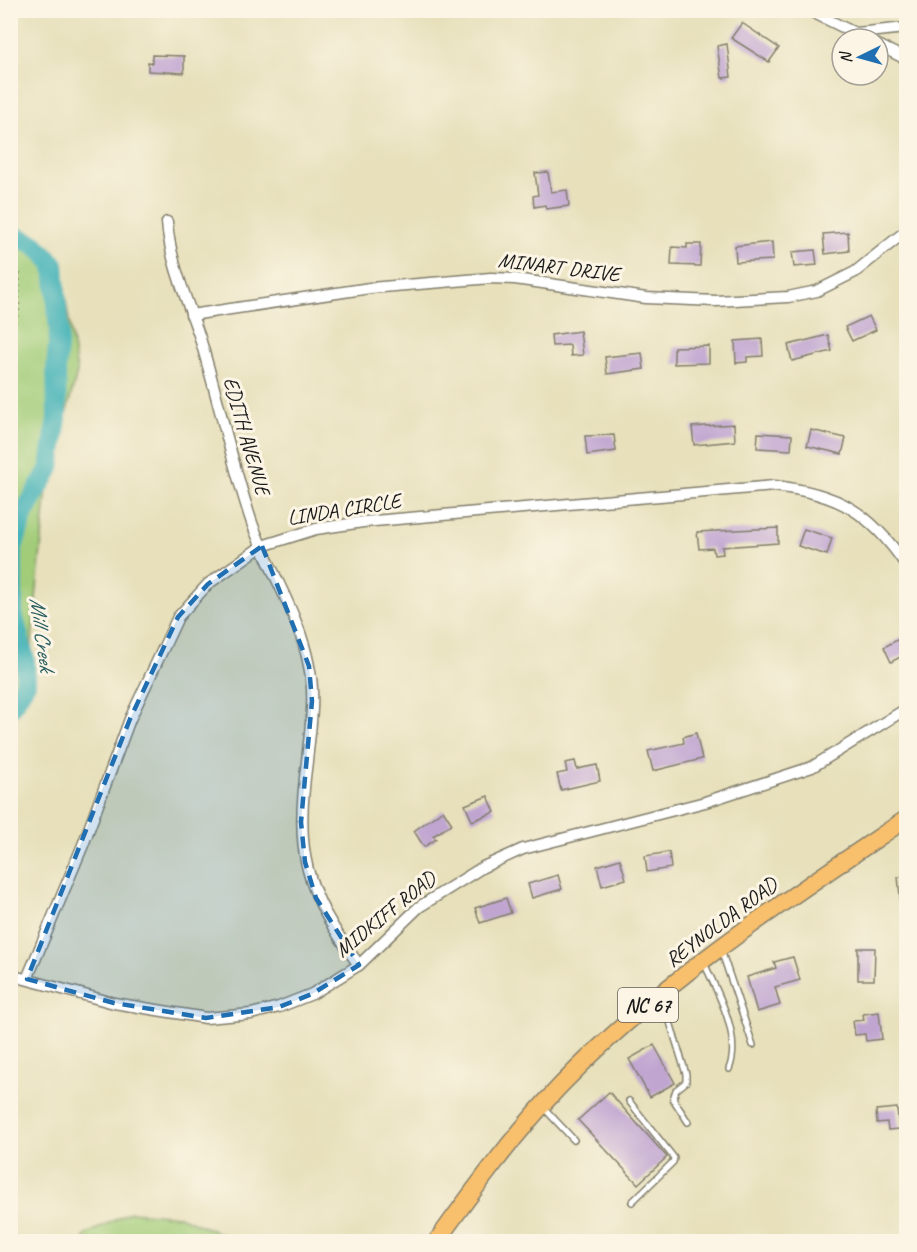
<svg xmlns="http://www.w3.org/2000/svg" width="917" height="1252" font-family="Caveat,sans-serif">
<rect width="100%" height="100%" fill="#fcf5e5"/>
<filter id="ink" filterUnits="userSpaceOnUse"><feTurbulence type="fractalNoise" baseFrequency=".0167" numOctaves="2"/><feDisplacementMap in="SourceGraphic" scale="12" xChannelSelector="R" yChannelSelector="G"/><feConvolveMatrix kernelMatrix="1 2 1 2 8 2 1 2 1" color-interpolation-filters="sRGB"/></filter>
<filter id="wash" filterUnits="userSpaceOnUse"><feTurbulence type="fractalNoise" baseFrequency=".008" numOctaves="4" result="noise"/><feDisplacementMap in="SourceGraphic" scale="24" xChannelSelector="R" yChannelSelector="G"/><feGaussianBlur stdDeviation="1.35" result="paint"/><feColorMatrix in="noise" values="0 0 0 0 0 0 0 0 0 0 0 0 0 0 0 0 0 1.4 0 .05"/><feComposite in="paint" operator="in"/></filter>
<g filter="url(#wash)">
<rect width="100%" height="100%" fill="#e7e0bb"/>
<!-- green -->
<g fill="#a2cc78" stroke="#5f744a" stroke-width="1.5">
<polygon points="11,230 22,235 61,268 77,372 47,488 28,679 11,715"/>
<polygon points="130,1212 179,1216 238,1241 82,1241 87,1234"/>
</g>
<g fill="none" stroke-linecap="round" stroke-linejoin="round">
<!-- river -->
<polyline stroke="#3eb0b5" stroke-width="20" points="10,234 34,244 54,264 59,333 56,368 57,417 50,468 24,513 13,548 13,614 25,660 26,683 10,708"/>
</g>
<g id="blocks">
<!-- building -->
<g fill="#c0a5d1">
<polygon points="742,23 779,48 769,62 731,38"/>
<polygon points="727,44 731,77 722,78 717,46"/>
<polygon points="152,55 184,56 184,73 148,71 148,62 152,63"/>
<polygon points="548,172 551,192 567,190 569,206 546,209 545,205 534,207 533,196 538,195 535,173"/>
<polygon points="848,232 849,251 825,254 823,234"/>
<polygon points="772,242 773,260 736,262 735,246"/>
<polygon points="687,244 701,244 700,266 671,265 672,247 687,248"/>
<polygon points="815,250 817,265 794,267 792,252"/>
<polygon points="869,316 876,330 852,341 845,327"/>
<polygon points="580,331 583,355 571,356 570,345 552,346 551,335"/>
<polygon points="828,335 832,351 792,361 788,345"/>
<polygon points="762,339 763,356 747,357 747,362 736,363 735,341"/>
<polygon points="709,346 709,363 674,364 674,347"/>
<polygon points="642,353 644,369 607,374 605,357"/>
<polygon points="734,424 735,441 694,445 692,427"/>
<polygon points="811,430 846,438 842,454 807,446"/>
<polygon points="758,433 792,435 791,450 757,448"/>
<polygon points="614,435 616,451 587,455 585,436"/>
<polygon points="778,528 778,543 722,547 723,554 714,555 713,548 699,549 697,532"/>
<polygon points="804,529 832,538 827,555 798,546"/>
<polygon points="906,635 906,654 891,662 884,647"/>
<polygon points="696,733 702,759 653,771 648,751 684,743 683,737"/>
<polygon points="575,761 577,769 597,765 600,781 561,790 557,774 567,772 565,763"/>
<polygon points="488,796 495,812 472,821 465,805"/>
<polygon points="443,810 452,824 433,836 436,839 424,847 414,831"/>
<polygon points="669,852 671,868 647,872 645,856"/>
<polygon points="620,859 626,879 602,886 597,866"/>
<polygon points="558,875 562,889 532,898 528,884"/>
<polygon points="906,876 906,904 901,905 898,877"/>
<polygon points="506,898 511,913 480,923 475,908"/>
<polygon points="858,948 875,948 874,980 858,980"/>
<polygon points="793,957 800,980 775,987 780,1005 757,1012 747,977 776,968 774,962"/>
<polygon points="879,1012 882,1039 866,1041 865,1034 855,1035 853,1021 864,1020 863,1014"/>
<polygon points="654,1045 675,1083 650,1097 629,1059"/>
<polygon points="609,1092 667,1157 638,1184 578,1120"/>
<polygon points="897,1108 899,1129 888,1130 887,1122 877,1123 876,1110"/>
</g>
</g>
</g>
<g filter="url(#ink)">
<use href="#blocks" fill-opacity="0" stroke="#827e6c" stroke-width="1.5"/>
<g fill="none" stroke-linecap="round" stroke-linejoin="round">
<defs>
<g id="lane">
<polyline points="721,950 753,1045"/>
<path d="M 704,963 C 718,993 742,1037 729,1069"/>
<polyline points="662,996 686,1074 686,1082 676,1090 673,1099 688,1122"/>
<polyline points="629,1101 674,1158 673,1162 632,1202"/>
<polyline points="543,1107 574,1140"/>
</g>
<g id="street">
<polyline points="808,10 867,39"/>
<polyline points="857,33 906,28"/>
<polyline points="878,45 906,59"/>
<path d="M 167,222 C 170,262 186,297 199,335 C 218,397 231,461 252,523 C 269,570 300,616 309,666 C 316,697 310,730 307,761 C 295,853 304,890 359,965"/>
<polyline points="191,315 370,288 491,278 515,279 646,298 716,301 788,297 817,291 855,272 906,231"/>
<polyline points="10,975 114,1003 206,1018 251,1014 279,1007 312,994 359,965 419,907 483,867 523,849 705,802 812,767 906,709"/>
<path d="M 27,979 L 83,845 L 130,719 L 178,617 L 208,584 L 262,546 L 316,529 L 363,522 L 774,486 C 838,493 870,512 906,565"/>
</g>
<path id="primary" d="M 436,1242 C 475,1188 515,1133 561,1085 C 662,980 786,900 906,819"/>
</defs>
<!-- lane casing -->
<use href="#lane" stroke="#827e6c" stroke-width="8"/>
<!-- street casing -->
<use href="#street" stroke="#827e6c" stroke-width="13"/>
<!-- primary casing -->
<use href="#primary" stroke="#827e6c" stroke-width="19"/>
<!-- path -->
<polyline stroke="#827e6c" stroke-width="2" stroke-dasharray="1.5 4.5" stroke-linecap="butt" points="10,268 20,272 19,311 10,340"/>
<!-- lane -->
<use href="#lane" stroke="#fff" stroke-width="5"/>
<!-- street -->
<use href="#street" stroke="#fff" stroke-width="10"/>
<!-- primary -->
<use href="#primary" stroke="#f8bf6c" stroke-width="16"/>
</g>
</g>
<!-- marked area -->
<path fill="#1f6fb2" fill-opacity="0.2" stroke="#1f6fb2" stroke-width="4.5" stroke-dasharray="12 8" stroke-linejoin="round" d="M 262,546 L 309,666 L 312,701 L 301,822 L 305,862 L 316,898 L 359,965 L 312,994 L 279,1007 L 206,1018 L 114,1003 L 27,979 L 130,719 L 178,617 L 208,584 Z"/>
<g text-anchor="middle" stroke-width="6" stroke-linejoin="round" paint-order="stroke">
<!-- shield labels -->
<rect fill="#fcf5e5" stroke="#5f5d58" stroke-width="1.5" x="618" y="988" width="60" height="34" rx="4.5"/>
<g font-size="20" font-weight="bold" fill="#1c1c1c">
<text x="648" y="1012">NC 67</text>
</g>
<!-- street labels -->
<g font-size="21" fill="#1c1c1c" stroke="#fcf5e5">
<text transform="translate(559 267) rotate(7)" y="7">MINART DRIVE</text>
<text transform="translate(247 436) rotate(74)" y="7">EDITH AVENUE</text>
<text transform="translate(344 509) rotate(-9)" y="7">LINDA CIRCLE</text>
<text transform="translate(385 914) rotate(-39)" y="7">MIDKIFF ROAD</text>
<text transform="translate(721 922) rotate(-37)" y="7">REYNOLDA ROAD</text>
</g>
<!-- water labels -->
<g font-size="22" font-style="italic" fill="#2b5f61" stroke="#fcf5e5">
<text transform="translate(43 634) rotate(82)" y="8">Mill Creek</text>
</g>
</g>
<!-- margin -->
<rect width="917" height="1252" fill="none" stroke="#fcf5e5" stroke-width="36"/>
<!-- north arrow -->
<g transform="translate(860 57) rotate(265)"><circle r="28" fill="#fcf5e5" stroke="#a29e95" stroke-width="1.5"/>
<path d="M0-4.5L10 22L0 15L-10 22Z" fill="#1f6fb2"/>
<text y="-9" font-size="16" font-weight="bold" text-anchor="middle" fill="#1c1c1c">N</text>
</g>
</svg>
